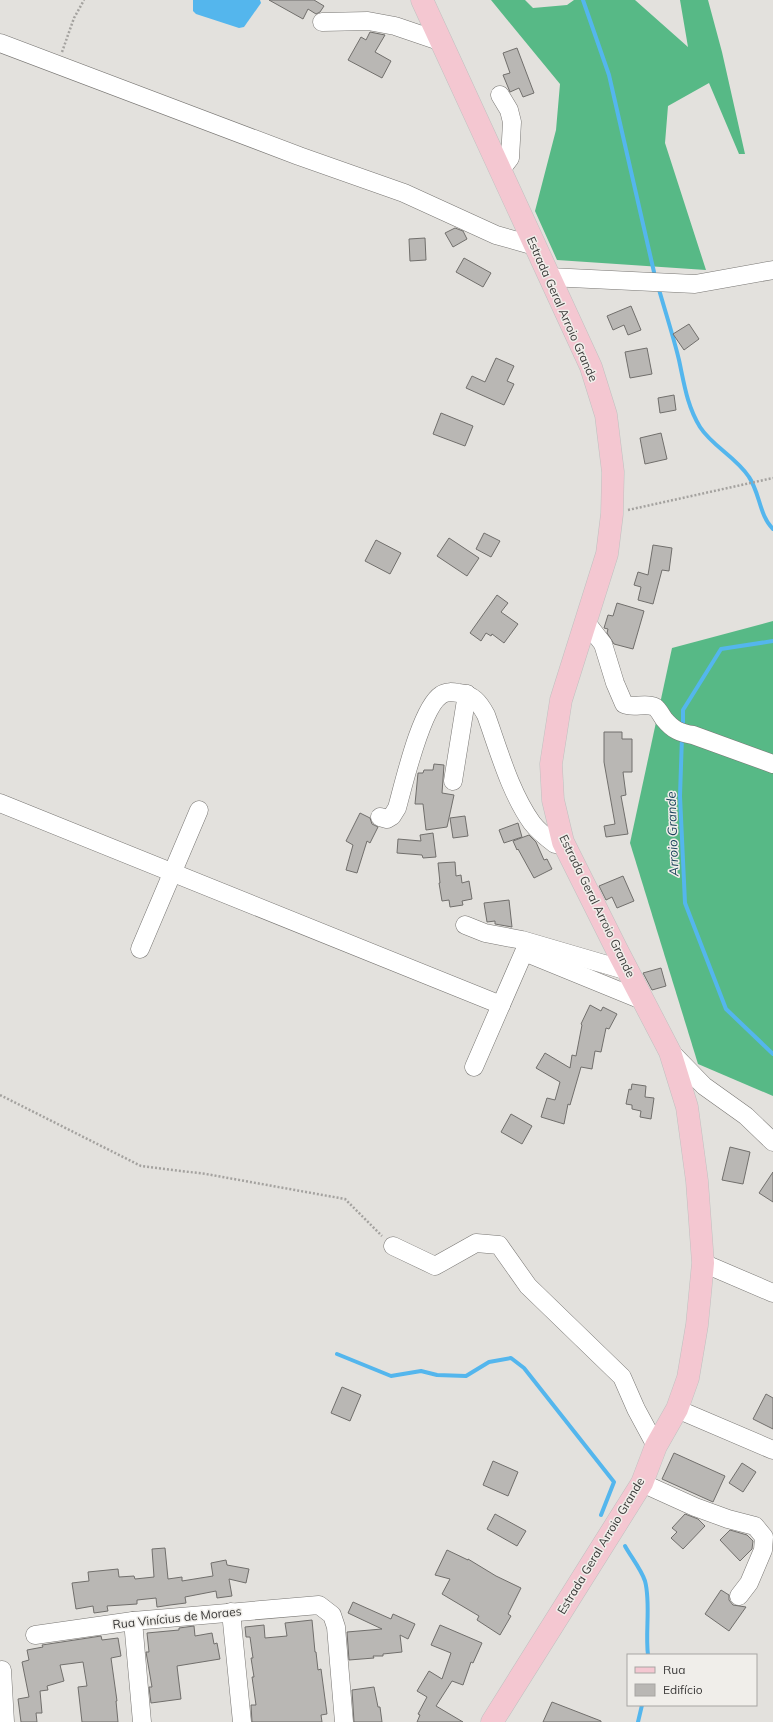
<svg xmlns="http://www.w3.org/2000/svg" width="773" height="1722" font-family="Mulish,sans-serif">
<rect width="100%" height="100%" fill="#e3e1dd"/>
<!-- forest -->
<g fill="#57b986">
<polygon points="491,0 525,0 533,8 567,5 574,0 635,0 688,47 680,0 708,0 722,52 745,154 739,154 709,83 668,106 665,143 706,270 557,260 535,211 556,130 560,84"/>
<polygon points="773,621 773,1096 698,1064 630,843 672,648"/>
</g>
<!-- water -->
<polygon fill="#54b6ed" points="193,0 260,0 261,3 244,27 239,28 196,14 193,11"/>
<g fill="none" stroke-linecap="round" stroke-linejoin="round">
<!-- stream -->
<g stroke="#54b6ed" stroke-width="4">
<polyline points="583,0 609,75 654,272"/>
<path d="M 658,286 C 665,311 673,335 679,360 C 684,383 687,406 700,427 C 712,446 736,457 749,477 C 760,493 759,515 773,529"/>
<polyline points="683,728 683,710 721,649 773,641"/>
<polyline points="682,736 680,796 685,903 726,1009 773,1054"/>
<polyline points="337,1354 391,1376 421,1371 437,1375 466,1376 489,1362 511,1358 524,1368 614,1482 601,1515"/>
<path d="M 625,1546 C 631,1557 641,1569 645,1581 C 651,1603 645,1632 648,1655"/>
<polyline points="638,1722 642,1705"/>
</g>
</g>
<!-- building -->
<g fill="#b9b7b4" stroke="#716f6c">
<polygon points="269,0 314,0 324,6 320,12 316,14 308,9 303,19"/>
<polygon points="370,32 385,35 375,52 391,61 382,78 348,60 361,37 366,40"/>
<polygon points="517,48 534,93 523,97 519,88 510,92 503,75 510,73 503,53"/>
<polygon points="455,228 463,231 467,239 453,247 445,233"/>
<polygon points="425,238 426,260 410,261 409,239"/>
<polygon points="464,258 491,273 483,287 456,272"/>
<polygon points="631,306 641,330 628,335 624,325 613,330 607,316"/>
<polygon points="689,324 699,339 684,350 673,334"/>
<polygon points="647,348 652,374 630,378 625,352"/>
<polygon points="496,358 514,366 507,381 514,384 504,405 466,388 472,376 485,382"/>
<polygon points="674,395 676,410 660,413 658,398"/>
<polygon points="441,413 473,426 465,446 433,434"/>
<polygon points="661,433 667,459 645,464 640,438"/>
<polygon points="484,533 500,541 491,557 476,549"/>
<polygon points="449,538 479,558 467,576 437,556"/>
<polygon points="376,540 401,553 390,574 365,561"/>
<polygon points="653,545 672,548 669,571 662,570 653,604 638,600 641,587 634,585 638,572 648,575"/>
<polygon points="497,595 508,603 501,612 518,624 504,643 492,634 491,636 486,633 481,641 470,633"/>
<polygon points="617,603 644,611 633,649 614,644 607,633 608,629 604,628 608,615 613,616"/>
<polygon points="604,732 622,732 622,739 632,739 632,772 623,772 626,795 621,796 628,834 606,837 604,826 615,824 604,762"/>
<polygon points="434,764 444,765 442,793 454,795 447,827 426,830 423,804 415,804 418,773 423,773 424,770 433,770"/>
<polygon points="360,813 370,818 372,824 378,827 370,843 367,841 357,873 346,870 353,845 346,841"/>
<polygon points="465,816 468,836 453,838 450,818"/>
<polygon points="518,823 522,837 504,843 499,830"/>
<polygon points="433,833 436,857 423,858 422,855 397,853 398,839 421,841 420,835"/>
<polygon points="529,835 536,842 544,860 547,859 552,869 534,878 518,849 517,850 513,841"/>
<polygon points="455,862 456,876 461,875 462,883 469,881 472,899 462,901 463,905 450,907 449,900 442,901 439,883 440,883 438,863"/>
<polygon points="623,876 634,901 617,908 612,897 606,900 599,886"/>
<polygon points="509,900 512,927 495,924 495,921 487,922 484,903"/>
<polygon points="661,968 666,986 652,990 643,973"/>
<polygon points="590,1005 601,1011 603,1007 617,1014 609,1029 606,1028 601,1052 595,1051 592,1069 581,1067 570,1105 568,1104 564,1124 541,1117 547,1098 555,1100 560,1082 536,1068 545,1053 570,1068 572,1055 576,1056 582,1025 581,1024"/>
<polygon points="632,1084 646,1086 645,1097 654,1098 651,1119 640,1117 641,1111 632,1109 632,1105 626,1104 629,1089 631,1090"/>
<polygon points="511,1114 532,1126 522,1144 501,1132"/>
<polygon points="730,1147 750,1152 743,1184 722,1180"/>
<polygon points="773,1172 773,1202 759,1193"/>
<polygon points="342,1387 361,1395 350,1421 331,1413"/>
<polygon points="766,1394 773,1398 773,1429 753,1419"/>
<polygon points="674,1453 725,1476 713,1502 662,1479"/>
<polygon points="493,1461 518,1472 508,1496 483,1485"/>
<polygon points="742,1463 756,1472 743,1492 729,1483"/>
<polygon points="495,1514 526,1531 517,1546 487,1529"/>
<polygon points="685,1514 698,1519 705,1526 683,1549 671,1538 677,1532 672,1528"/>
<polygon points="730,1530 747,1535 753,1541 752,1549 740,1561 720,1540"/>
<polygon points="165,1548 168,1579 182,1577 182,1581 213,1576 211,1563 226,1560 227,1565 249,1569 246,1583 229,1579 232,1596 217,1598 216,1591 185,1597 186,1603 170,1605 157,1607 156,1598 137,1600 137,1604 107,1606 108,1611 94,1613 93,1606 76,1609 72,1583 89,1581 88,1572 118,1569 119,1577 134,1576 135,1579 154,1577 152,1549"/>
<polygon points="447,1550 468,1560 468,1559 496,1576 521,1588 508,1614 511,1616 500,1635 477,1620 479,1616 442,1594 450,1579 435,1575"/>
<polygon points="721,1590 729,1595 729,1600 733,1605 746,1607 729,1631 705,1614"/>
<polygon points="353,1602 391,1619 393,1614 415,1624 408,1639 400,1635 402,1652 383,1654 383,1656 373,1656 374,1658 349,1660 347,1632 382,1629 348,1613"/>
<polygon points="312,1620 315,1652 316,1652 318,1670 321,1669 327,1714 321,1715 322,1722 252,1722 251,1705 256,1705 252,1677 254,1677 251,1658 253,1658 250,1637 246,1637 245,1627 264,1625 265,1638 287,1636 285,1623"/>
<polygon points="440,1625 482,1643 473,1663 471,1662 463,1685 452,1681 436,1706 463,1722 417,1722 420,1715 418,1714 427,1697 417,1691 429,1671 442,1679 451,1653 431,1645"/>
<polygon points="194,1626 195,1636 212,1633 214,1644 217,1643 220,1659 177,1666 181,1699 151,1703 149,1687 152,1687 146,1652 149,1652 147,1633 179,1630 179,1628"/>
<polygon points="101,1636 102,1640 118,1638 121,1656 111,1658 117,1701 116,1701 118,1722 82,1722 78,1687 87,1686 83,1662 60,1665 64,1681 47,1686 48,1690 40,1691 42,1713 36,1713 37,1722 21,1722 18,1699 29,1697 22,1662 29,1660 27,1650 43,1647 42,1645"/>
<polygon points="374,1687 378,1707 380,1707 382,1722 354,1722 352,1690"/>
<polygon points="552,1702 601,1721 601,1722 543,1722"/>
</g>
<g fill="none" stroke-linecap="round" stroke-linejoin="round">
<defs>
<g id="minor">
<polyline points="322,22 368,21 395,26 442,42"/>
<polyline points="0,43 299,156 404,193 496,235 535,246"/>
<polyline points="500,95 509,110 512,122 510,158 500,171"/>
<polyline points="549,277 695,284 773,270"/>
<path d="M 586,622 L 603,644 L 615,683 L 624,704 C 634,709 645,702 655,707 C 659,710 661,715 664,719 C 673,730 680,733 693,735 L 773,764"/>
<polyline points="453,781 467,694"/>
<polyline points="0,803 501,1005"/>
<path d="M 380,817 L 387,819 L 392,816 L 397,808 C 404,783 421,708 441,695 C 446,691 453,692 459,693 C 473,695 479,702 486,715 C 499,751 510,792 532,823 C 539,832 547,838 555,844 L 563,842"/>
<polyline points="465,925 485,933 522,940 628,971"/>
<polyline points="140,949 199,810"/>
<polyline points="671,1052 704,1086 746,1116 773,1142"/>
<polyline points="474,1067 524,952 644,1001"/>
<polyline points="393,1246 435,1266 476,1243 499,1245 528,1286 622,1377 636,1409 656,1446"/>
<polyline points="703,1263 773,1293"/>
<polyline points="677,1409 773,1450"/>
<polyline points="642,1483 695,1507 728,1519 755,1526 764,1537 763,1550 749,1583 739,1596"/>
<polyline points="231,1612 242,1722"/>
<polyline points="133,1621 142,1722"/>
<polyline points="35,1635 133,1621 319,1605 332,1615 336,1627 344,1722"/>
<polyline points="2,1670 5,1722"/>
</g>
<polyline id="major" points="422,0 591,367 606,415 613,472 612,514 607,554 561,700 551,764 553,800 563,842 617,950 670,1052 687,1107 697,1181 703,1263 697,1325 688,1378 677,1409 656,1446 642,1483 492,1722"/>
</defs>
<!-- minor casing -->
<use href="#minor" stroke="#787673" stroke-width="19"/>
<!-- major casing -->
<use href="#major" stroke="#c0c0c0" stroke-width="23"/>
<!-- path -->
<g stroke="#a4a29f" stroke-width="2.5" stroke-dasharray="2 2" stroke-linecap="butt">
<polyline points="62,52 74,18 84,0"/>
<polyline points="628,510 773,478"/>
<polyline points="0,1095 141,1166 206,1174 345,1199 382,1236"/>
</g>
<!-- minor -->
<use href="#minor" stroke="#fff" stroke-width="18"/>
<!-- major -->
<use href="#major" stroke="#f4c7d1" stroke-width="22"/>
</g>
<g text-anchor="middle" stroke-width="3" stroke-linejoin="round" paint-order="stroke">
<!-- street labels -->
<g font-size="12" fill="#3b3a39" stroke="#f0eeea">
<text transform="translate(562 309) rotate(66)" y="4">Estrada Geral Arroio Grande</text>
<text transform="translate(597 906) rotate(64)" y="4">Estrada Geral Arroio Grande</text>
<text transform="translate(601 1546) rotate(-59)" y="4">Estrada Geral Arroio Grande</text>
<text transform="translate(177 1618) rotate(-6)" y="4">Rua Vinícius de Moraes</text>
</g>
<!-- water labels -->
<g font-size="13" font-style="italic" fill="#1c455c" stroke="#f0eeea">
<text transform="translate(672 834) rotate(-92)" y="5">Arroio Grande</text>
</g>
</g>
<!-- legend -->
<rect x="627" y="1654" width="130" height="52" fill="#f0eeea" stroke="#a8a6a3"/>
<rect x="635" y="1667" width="20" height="6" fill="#f4c7d1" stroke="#a8a6a3"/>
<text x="663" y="1674" font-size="12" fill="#3b3a39">Rua</text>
<rect x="635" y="1684" width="20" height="12" fill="#b9b7b4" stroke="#a8a6a3"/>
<text x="663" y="1694" font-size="12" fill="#3b3a39">Edifício</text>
</svg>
